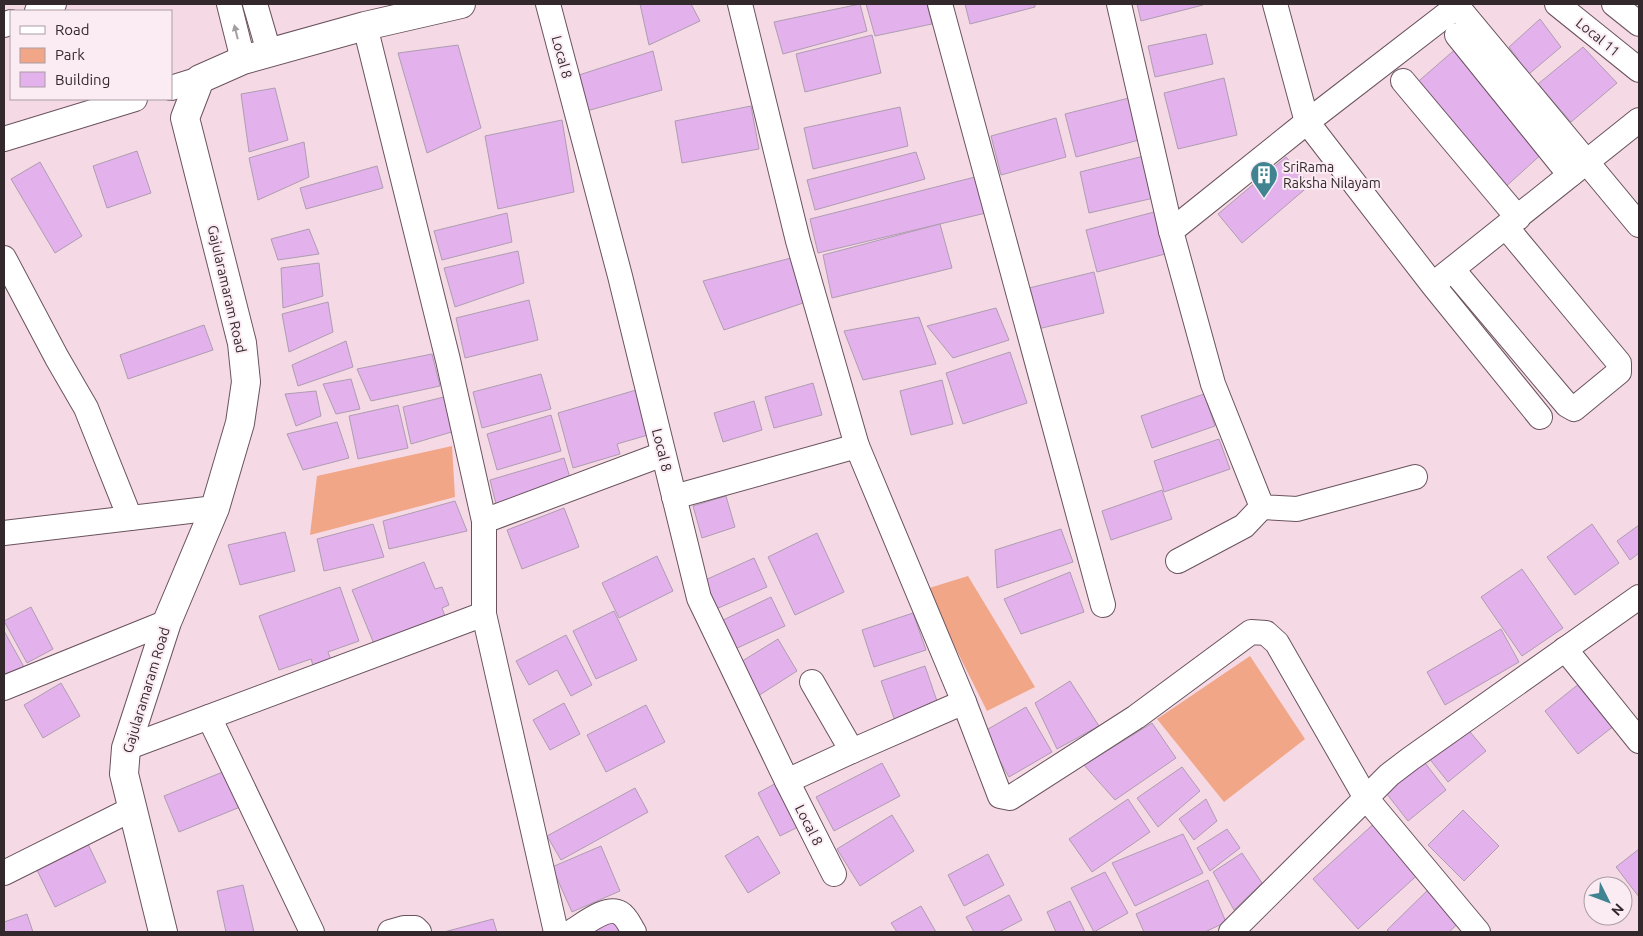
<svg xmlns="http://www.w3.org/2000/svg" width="1643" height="936" font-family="Ubuntu,sans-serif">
<rect width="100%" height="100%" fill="#f5dae6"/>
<!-- green -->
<g fill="#f0a687">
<polygon points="452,446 455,497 310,535 317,476"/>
<polygon points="968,576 1035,687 987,711 926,589"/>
<polygon points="1250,656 1305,739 1224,802 1157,719"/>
</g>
<!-- building -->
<g fill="#e3b1ec" stroke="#ae9db0">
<polygon points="640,4 691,4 700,21 649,45"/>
<polygon points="860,4 867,31 783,54 774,22"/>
<polygon points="866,4 927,4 932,24 875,36"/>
<polygon points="965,4 1035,4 1035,7 970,24"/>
<polygon points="1137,4 1203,4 1203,5 1141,21"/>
<polygon points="1540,19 1561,47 1523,79 1511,65 1518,59 1509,47"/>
<polygon points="1206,34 1213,64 1155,77 1148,46"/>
<polygon points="872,35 881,73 805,92 796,54"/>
<polygon points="458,45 481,128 427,153 398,53"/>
<polygon points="1459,46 1545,151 1502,190 1413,86"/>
<polygon points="1583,47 1617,83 1571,122 1538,84"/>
<polygon points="653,51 662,90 583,112 579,75"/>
<polygon points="1224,78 1237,135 1178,149 1164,93"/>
<polygon points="275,88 288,140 249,152 241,94"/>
<polygon points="1129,98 1139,140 1076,157 1065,114"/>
<polygon points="751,106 759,149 682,163 675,121"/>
<polygon points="900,107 908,146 813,169 804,128"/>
<polygon points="1056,118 1066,157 1001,175 991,136"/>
<polygon points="562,120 574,192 498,209 485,136"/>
<polygon points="304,142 309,177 258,200 249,158"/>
<polygon points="137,151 151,193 107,208 93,166"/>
<polygon points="916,152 925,179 815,210 807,180"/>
<polygon points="1148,155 1158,197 1089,213 1080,172"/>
<polygon points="1286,157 1310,185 1242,243 1218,214"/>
<polygon points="40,162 82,236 55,253 11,179"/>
<polygon points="377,166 383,188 306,209 300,188"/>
<polygon points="975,177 986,213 818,253 810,219"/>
<polygon points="1154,212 1165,254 1097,272 1086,230"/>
<polygon points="507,213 512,242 442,260 434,231"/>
<polygon points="940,224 952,268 832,298 823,255"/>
<polygon points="309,229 319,254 278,260 271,239"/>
<polygon points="518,251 524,283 455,307 444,268"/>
<polygon points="791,258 803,303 724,330 703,281"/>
<polygon points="319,263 323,296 283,308 281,268"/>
<polygon points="1094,272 1104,313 1038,329 1029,288"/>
<polygon points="529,300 538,340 465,358 456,318"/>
<polygon points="328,302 333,332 289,352 282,314"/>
<polygon points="996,308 1009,340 953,358 927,326"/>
<polygon points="919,317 936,364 863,380 844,331"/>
<polygon points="204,325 213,350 128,379 120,355"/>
<polygon points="346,341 353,367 298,386 292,365"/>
<polygon points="1010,352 1027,403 963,424 946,373"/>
<polygon points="432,354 440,386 371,401 357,369"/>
<polygon points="541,374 551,409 482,428 473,392"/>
<polygon points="351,379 360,409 336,414 323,384"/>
<polygon points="942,380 953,424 911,435 900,391"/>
<polygon points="813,383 822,415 774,428 765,397"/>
<polygon points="636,390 648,435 617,444 620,454 573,468 558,413"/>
<polygon points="316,391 321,416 296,426 285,394"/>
<polygon points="1204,394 1215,426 1152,448 1141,416"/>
<polygon points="444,397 455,431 411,444 403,407"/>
<polygon points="754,401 762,430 723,442 714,413"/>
<polygon points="398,405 408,448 358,459 349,416"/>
<polygon points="551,415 561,451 497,470 487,434"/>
<polygon points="337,422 349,458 303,470 287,434"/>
<polygon points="1219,439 1230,469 1164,492 1154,461"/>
<polygon points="564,458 571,481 496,504 490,480"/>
<polygon points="1162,490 1172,519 1111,540 1102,511"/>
<polygon points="726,496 735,527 702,538 693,506"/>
<polygon points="455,501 467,531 389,549 383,521"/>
<polygon points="564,508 579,547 522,569 507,530"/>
<polygon points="373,524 384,557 324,571 317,539"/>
<polygon points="1592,524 1619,563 1575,595 1547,557"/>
<polygon points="1639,525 1639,553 1630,560 1617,541"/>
<polygon points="1061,529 1073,562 997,588 995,550"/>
<polygon points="285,532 295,571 240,585 228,545"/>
<polygon points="817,533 844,592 795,615 768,557"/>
<polygon points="657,556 673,591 619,618 602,583"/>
<polygon points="754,558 767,587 716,609 703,581"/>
<polygon points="424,562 435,589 442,587 449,605 442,608 445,616 374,644 352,590"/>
<polygon points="1522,569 1563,628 1522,656 1481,597"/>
<polygon points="1070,572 1084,612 1021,634 1004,599"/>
<polygon points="340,587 359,641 328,652 333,665 315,672 311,659 279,670 259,616"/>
<polygon points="771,597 785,626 733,650 719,622"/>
<polygon points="31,607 53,649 27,663 4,621"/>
<polygon points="614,611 637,660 596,679 573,631"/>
<polygon points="913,613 926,650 874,667 862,630"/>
<polygon points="1501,629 1519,662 1445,705 1427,672"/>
<polygon points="4,631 24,667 4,679"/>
<polygon points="566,635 592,685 571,696 557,670 529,685 516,661"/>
<polygon points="778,639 797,671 758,696 739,663"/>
<polygon points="925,666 939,707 895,721 881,681"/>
<polygon points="1585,679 1619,722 1578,754 1545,711"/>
<polygon points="1070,681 1099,726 1057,749 1035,703"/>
<polygon points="61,683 80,716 43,738 24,705"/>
<polygon points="564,703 580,734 550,750 533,720"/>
<polygon points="646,705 665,742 606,772 587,735"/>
<polygon points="1026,707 1052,752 1009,777 983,732"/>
<polygon points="1152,723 1176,758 1115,800 1084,765"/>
<polygon points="1465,726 1486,751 1448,782 1428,757"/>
<polygon points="1422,759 1446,790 1408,821 1383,789"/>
<polygon points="882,763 900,796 834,831 816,797"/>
<polygon points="1182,767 1200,791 1158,827 1137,798"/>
<polygon points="230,769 245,805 179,832 164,796"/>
<polygon points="780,781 802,825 780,836 758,793"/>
<polygon points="635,788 648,812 561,860 547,836"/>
<polygon points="1128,799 1150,832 1092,872 1069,839"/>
<polygon points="1206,799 1217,821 1194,840 1179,819"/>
<polygon points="1463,810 1499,846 1464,881 1428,845"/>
<polygon points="892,815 914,851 860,886 837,849"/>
<polygon points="1378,820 1423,870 1358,929 1313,879"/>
<polygon points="1227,829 1240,848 1210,871 1197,848"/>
<polygon points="1183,834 1203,873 1135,906 1112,863"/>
<polygon points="758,836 780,873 748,893 725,856"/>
<polygon points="87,842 106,882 55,907 36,868"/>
<polygon points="601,846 620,891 572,912 552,867"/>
<polygon points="1639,849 1639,897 1616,867"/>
<polygon points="1242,853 1262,883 1234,910 1213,872"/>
<polygon points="988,854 1004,885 964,906 948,875"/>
<polygon points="1105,872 1128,913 1094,932 1071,888"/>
<polygon points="1208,880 1226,922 1205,932 1144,932 1136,914"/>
<polygon points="243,885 254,932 226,932 217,891"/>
<polygon points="1433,885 1465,917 1449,932 1390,932 1387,930"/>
<polygon points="1009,895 1022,920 999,932 974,932 966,917"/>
<polygon points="1070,901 1085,932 1056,932 1047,912"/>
<polygon points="921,906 936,932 897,932 891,923"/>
<polygon points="27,914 33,932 4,932 4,922"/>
<polygon points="493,919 497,932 444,932"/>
<polygon points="617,919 625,932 592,932"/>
</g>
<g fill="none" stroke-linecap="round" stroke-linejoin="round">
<defs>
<g id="street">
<polyline points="229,4 243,60"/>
<polyline points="255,4 269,52"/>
<polyline points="548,4 620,276 699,598 787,781 834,874"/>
<polyline points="740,4 798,241 857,446 964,702 1000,796 1010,798 1136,717 1251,632 1266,633 1277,643 1366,798 1231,932"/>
<polyline points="940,4 1103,605"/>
<polyline points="1119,4 1171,231"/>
<polyline points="1275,4 1307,122 1433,285 1540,417"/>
<polyline points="1557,4 1639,70"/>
<polyline points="1614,4 1639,24"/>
<polyline points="1457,6 1639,225"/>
<polyline points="37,11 54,4"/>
<polyline points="4,25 11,22"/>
<polyline points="365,26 448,360 484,521 484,614 556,932"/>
<polyline points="1457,35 1570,175"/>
<polyline points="1403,81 1518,218"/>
<polyline points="171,88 200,79"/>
<polyline points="4,139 135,99"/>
<polyline points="4,258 57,358 86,408 130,518"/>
<polyline points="1453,270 1567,405 1574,409 1619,372 1619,363 1506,227"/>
<polyline points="1441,278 1639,120"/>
<polyline points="1415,477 1297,509 1262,507 1213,384 1171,231 1307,122 1460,4"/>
<polyline points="674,497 857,446"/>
<polyline points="484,521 663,454"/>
<polyline points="4,533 215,508"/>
<polyline points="1178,561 1244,526 1262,507"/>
<polyline points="1565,649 1639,741"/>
<polyline points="812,682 852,751"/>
<polyline points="4,688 167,622"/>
<polyline points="209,717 312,932"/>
<polyline points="126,748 484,614"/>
<polyline points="787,781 852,751 964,702"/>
<polyline points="4,873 132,809"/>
<polyline points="390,932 404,928 415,928 419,932"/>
<path d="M 571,932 C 583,925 607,905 620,913 C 627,917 630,926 634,932"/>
<polyline points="1478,932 1366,798 1389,775 1410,759 1639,597"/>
</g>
<polyline id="secondary" points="163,932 124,774 126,748 167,622 215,508 240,423 246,382 242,343 185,118 200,79 243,60 365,26 461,4"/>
</defs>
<!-- street casing -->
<use href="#street" stroke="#6a535e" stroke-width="26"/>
<!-- secondary casing -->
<use href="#secondary" stroke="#6a535e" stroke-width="30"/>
<!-- street -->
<use href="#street" stroke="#fff" stroke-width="24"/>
<!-- secondary -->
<use href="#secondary" stroke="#fff" stroke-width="28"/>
</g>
<!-- one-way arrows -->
<defs><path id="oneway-solid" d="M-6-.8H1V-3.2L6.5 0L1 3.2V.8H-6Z" transform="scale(1.25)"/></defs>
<use fill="#a39fa0" href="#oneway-solid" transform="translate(236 32) rotate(-104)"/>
<!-- icons -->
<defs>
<symbol id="building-pin" viewBox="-11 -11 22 30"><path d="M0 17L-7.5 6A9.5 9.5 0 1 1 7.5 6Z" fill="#408492" stroke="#fbebf2"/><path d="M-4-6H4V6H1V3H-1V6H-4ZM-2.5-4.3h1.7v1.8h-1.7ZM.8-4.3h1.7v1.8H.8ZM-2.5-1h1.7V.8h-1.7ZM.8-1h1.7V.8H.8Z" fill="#fff"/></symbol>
</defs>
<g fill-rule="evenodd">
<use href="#building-pin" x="1248" y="159" width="32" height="43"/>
</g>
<g text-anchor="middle" stroke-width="4" stroke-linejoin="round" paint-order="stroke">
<!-- street labels -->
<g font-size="14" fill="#33292d" stroke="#fbebf2">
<text transform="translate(1598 37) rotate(39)" y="5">Local 11</text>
<text transform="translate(562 57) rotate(75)" y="5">Local 8</text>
<text transform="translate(227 289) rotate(77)" y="5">Gajularamaram Road</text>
<text transform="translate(662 450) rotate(76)" y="5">Local 8</text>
<text transform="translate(146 690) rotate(-73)" y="5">Gajularamaram Road</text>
<text transform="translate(809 825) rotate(63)" y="5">Local 8</text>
</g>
<!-- poi labels -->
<g font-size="14" fill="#33292d" stroke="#fbebf2" text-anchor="start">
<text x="1283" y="172">SriRama<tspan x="1283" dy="16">Raksha Nilayam</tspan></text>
</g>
</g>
<!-- border -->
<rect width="1643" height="936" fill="none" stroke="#33292d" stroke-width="10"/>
<!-- legend -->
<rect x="10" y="10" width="162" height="90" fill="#fbebf2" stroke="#ab9da3"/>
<rect x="20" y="26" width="25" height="8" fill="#ffffff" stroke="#ab9da3"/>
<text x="55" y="35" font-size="15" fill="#33292d">Road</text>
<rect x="20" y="48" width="25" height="15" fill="#f0a687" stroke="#ab9da3"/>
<text x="55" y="60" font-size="15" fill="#33292d">Park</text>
<rect x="20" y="72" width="25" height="15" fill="#e3b1ec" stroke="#ab9da3"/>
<text x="55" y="85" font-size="15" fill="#33292d">Building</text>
<!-- north arrow -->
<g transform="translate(1608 901) rotate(132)"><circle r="24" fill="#fbebf2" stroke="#ab9da3"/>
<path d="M0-4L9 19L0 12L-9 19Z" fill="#408492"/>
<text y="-8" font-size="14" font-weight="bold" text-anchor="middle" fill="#33292d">N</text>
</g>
</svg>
